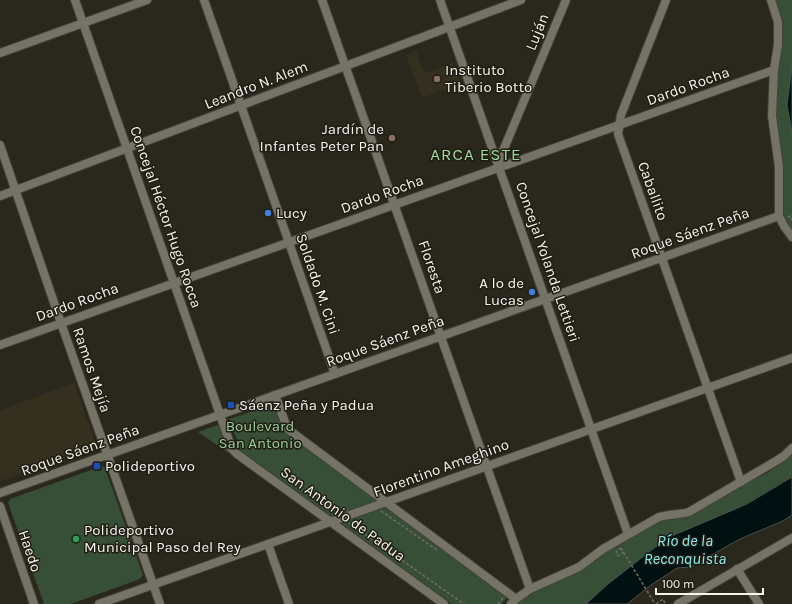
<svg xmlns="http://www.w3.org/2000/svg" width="792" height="604" font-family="Karla,sans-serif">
<rect width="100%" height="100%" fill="#2a271d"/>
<!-- built -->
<g fill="#342f1e">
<polygon points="416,51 424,73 453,63 461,84 422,98 406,55"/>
<polygon points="74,383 97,447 1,481 0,478 0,410"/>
</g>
<!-- green -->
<g fill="#374e37">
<polygon points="774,0 792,0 792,66 787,105 792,132 792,230 784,217 774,116 777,77"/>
<polygon points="274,404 284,429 509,596 501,604 452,604 241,451 229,419"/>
<polygon points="220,424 230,454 198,432"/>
<polygon points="792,454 792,477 608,584 586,604 516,604 523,597 658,520 739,487 767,473"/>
<polygon points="102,466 105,468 143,575 140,579 71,604 44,604 8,503 10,499"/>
</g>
<!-- water -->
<g fill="#011010" stroke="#4a5452">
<polygon points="792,66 792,132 787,105"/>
<polygon points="792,477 792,515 783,521 740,539 690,567 677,568 651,585 627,604 586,604 608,584 667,538 747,504"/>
</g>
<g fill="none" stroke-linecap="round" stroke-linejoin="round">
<defs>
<g id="minor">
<polyline points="75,0 232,449 237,454 444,604"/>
<polyline points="204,0 335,374"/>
<polyline points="322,0 530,589"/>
<polyline points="440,0 628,534"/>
<polyline points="666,0 621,115 618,134 741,482"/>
<polyline points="771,0 778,22 778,45 774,70 772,116 779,167 779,216 784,226 792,237"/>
<polyline points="0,53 147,0"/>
<polyline points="0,145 61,323 160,604"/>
<polyline points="498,163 566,0"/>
<polyline points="0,196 521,0"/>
<polyline points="0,345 774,70"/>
<polyline points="275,395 286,425 289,430 516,599"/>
<polyline points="0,493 779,216"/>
<polyline points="0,506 34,604"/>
<polyline points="268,544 289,604"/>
<polyline points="737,569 759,604"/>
<polyline points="99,604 792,358"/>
<path d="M 511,604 L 516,599 L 530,589 L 579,567 L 603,549 L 659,517 C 669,514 679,515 689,512 L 771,464 L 784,456 L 792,448"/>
<polyline points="678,604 792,538"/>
</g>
</defs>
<!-- minor casing -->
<use href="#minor" stroke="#45423a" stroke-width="10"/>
<!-- path -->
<g stroke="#706e65" stroke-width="1.5" stroke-dasharray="3 2" stroke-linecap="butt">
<polyline points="788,217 791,216 792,220"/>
<polyline points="381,511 437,550"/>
<polyline points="349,523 464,604"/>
<polyline points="621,548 655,604"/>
<polyline points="621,548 616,552 618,556 624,552"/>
<polyline points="498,604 503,598"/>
<polyline points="656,604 663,599 665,603 663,604"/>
</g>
<!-- minor -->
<use href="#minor" stroke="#757266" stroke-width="8"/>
</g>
<!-- markers -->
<g fill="#8d6e63" stroke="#201e14" stroke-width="1.5">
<circle cx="437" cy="79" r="4"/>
<circle cx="392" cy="138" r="4"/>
</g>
<g fill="#3f7fe0" stroke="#201e14" stroke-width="1.5">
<circle cx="268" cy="213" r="4"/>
<circle cx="532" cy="292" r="4"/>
</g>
<g fill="#1a4fb4" stroke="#201e14" stroke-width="1.5">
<rect x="227" y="401" width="8" height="8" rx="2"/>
<rect x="93" y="462" width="8" height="8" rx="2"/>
</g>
<circle fill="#2e9e5b" stroke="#201e14" stroke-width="1.5" cx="76" cy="539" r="4"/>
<g text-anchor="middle" stroke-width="3" stroke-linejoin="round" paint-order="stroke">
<!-- street labels -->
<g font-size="15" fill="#f6f4ed" stroke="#201e14">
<text transform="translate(537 32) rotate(-68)" y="5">Luján</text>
<text transform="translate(256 85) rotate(-21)" y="5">Leandro N. Alem</text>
<text transform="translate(688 86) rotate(-20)" y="5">Dardo Rocha</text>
<text transform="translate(653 191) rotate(70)" y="5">Caballito</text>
<text transform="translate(382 194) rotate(-20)" y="5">Dardo Rocha</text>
<text transform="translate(166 217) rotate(71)" y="5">Concejal Héctor Hugo Rocca</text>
<text transform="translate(690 233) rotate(-20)" y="5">Roque Sáenz Peña</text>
<text transform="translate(548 262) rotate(71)" y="5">Concejal Yolanda Lettieri</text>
<text transform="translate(432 267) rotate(71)" y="5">Floresta</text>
<text transform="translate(318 284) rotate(71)" y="5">Soldado M. Cini</text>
<text transform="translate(77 302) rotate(-20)" y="5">Dardo Rocha</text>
<text transform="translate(385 341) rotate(-20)" y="5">Roque Sáenz Peña</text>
<text transform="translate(92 370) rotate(71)" y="5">Ramos Mejía</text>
<text transform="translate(80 450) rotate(-20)" y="5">Roque Sáenz Peña</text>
<text transform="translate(441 468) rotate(-20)" y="5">Florentino Ameghino</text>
<text transform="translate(343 514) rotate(36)" y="5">San Antonio de Padua</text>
<text transform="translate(30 551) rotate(71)" y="5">Haedo</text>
</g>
<!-- poi labels -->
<g font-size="15" fill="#f6f4ed" stroke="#201e14" text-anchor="start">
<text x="445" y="75">Instituto<tspan x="445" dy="17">Tiberio Botto</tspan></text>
<text x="384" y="134" text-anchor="end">Jardín de<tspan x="384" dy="17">Infantes Peter Pan</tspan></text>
<text x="276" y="218">Lucy</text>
<text x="524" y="288" text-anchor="end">A lo de<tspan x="524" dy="17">Lucas</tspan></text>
<text x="239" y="410">Sáenz Peña y Padua</text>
<text x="105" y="471">Polideportivo</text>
<text x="84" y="535">Polideportivo<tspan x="84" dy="17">Municipal Paso del Rey</tspan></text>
</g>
<!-- park labels -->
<g font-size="15" fill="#9cd09c" stroke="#201e14">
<text x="260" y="431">Boulevard<tspan x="260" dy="17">San Antonio</tspan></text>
</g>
<!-- water labels -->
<g font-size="16" font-style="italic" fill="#8ae8eb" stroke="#201e14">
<text x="685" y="546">Río de la<tspan x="685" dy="18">Reconquista</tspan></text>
</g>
<!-- quarter labels -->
<g font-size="17" letter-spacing="1" fill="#9fd99f" stroke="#201e14">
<text x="476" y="160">ARCA ESTE</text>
</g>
</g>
<!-- scale -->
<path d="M656 588v6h107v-6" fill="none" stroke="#f6f4ed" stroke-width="2"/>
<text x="662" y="588" font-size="12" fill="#f6f4ed" stroke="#201e14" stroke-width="3" paint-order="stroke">100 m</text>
</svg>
